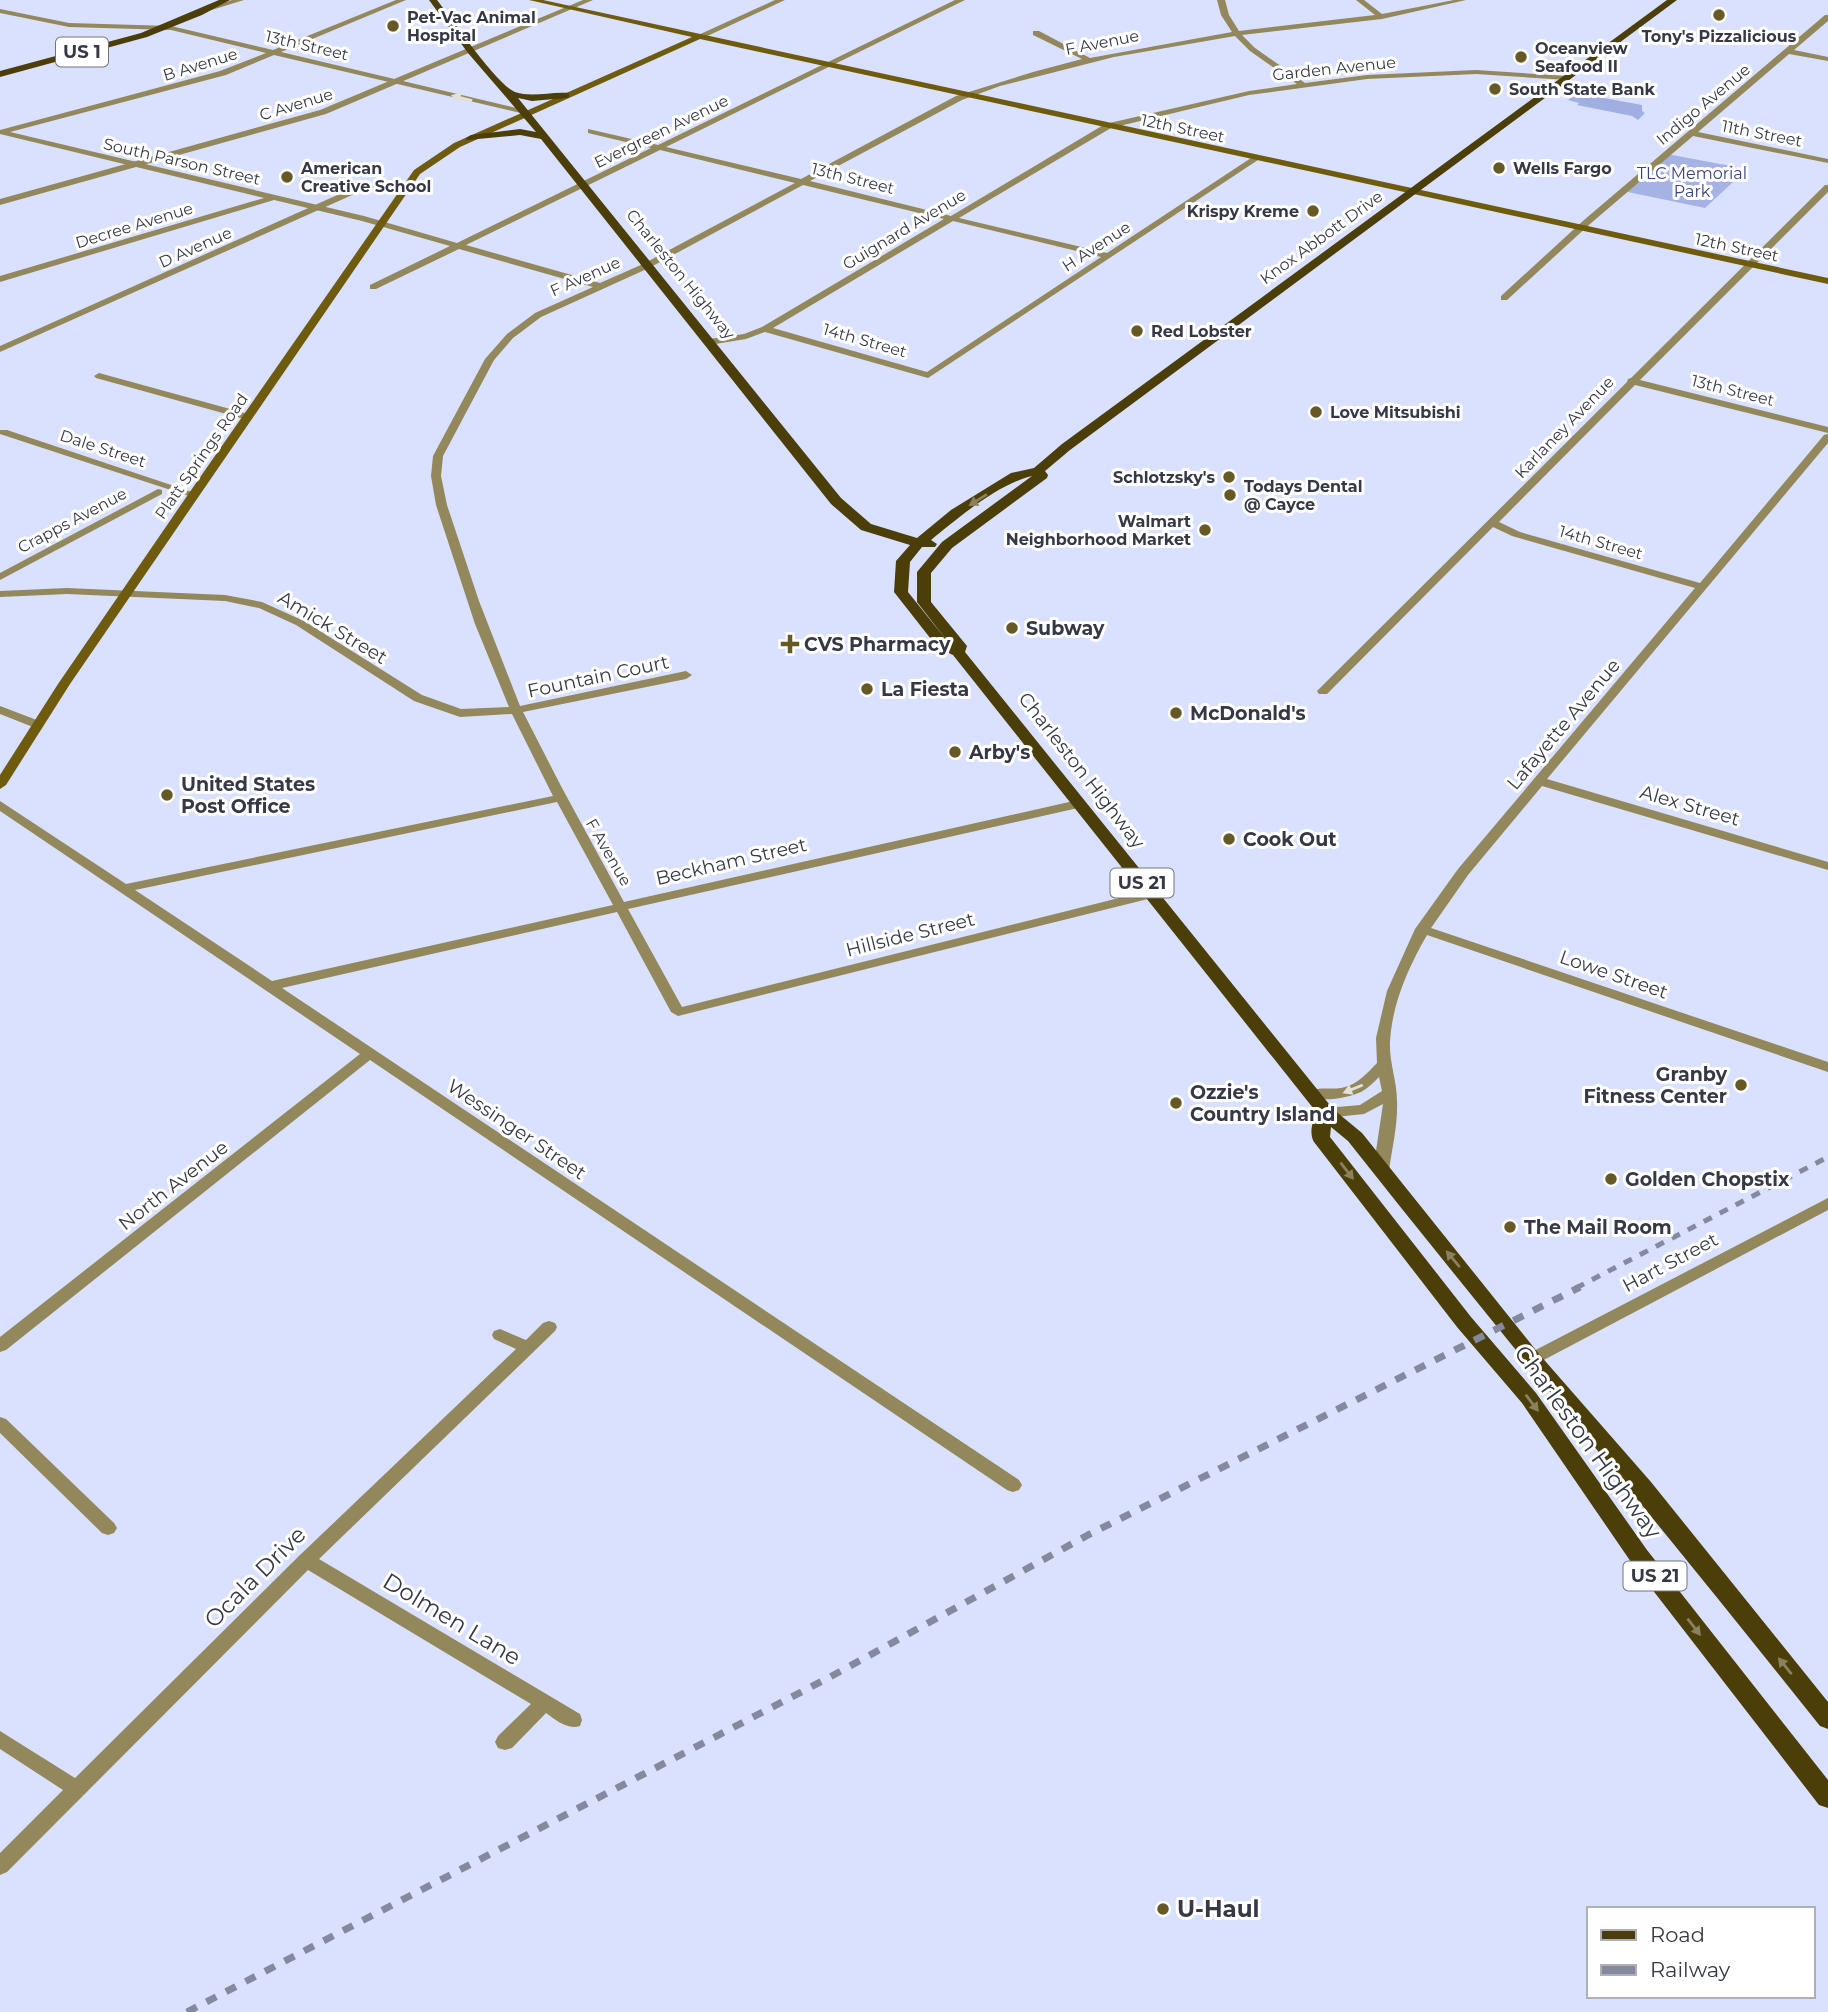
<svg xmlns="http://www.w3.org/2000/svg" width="1828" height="2012" font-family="Montserrat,sans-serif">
<rect width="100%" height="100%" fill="#d9e1ff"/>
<!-- green -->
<polygon fill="#a4b2e4" points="1667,154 1747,169 1705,208 1623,191"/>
<!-- forest -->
<polygon fill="#a0aee2" points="1577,93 1642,105 1642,111 1645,113 1638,120 1632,116 1577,105 1579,103 1568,100"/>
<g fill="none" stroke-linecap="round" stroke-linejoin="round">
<!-- minor -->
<g fill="#93875c" fill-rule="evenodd">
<polygon points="232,0 244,0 205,12 201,10"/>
<path d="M 396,0 L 406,0 L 281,52 L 529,111 L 529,115 L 274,55 L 226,75 L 10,132 L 364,216 L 457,243 L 651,148 L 588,133 L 588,129 L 658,145 L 955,0 L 965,0 L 666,147 L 801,179 L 956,96 L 1033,72 L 1082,59 L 1033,35 L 1033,31 L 1039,31 L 1090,58 L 1232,32 L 1221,15 L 1217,0 L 1225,0 L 1229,15 L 1239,31 L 1375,15 L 1356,0 L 1364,0 L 1382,14 L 1454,0 L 1466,0 L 1382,19 L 1242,35 L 1255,48 L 1305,83 L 1367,75 L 1476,70 L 1567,76 L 1571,78 L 1567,80 L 1476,74 L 1367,79 L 1249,95 L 1111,128 L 959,218 L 1107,253 L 1254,156 L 1261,158 L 928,378 L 765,332 L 746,339 L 709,345 L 704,342 L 709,339 L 744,334 L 762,327 L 944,219 L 803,185 L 649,268 L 541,317 L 513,338 L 494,360 L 443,456 L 441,476 L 447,505 L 479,601 L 520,706 L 686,671 L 692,675 L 686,679 L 523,712 L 562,788 L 624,902 L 1078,800 L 1084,804 L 1078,808 L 628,909 L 682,1007 L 1151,890 L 1158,894 L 1156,897 L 678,1016 L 671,1012 L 617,912 L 282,988 L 1019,1480 L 1022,1485 L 1019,1490 L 1013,1492 L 1007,1490 L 370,1060 L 6,1350 L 0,1352 L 0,1337 L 360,1054 L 0,811 L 0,801 L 126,884 L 553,796 L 512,714 L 460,717 L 414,701 L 296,625 L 259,608 L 225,601 L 67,594 L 0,597 L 0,591 L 67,588 L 225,595 L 262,602 L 304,621 L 422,695 L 461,709 L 509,707 L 475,624 L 436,505 L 431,476 L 433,456 L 485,359 L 507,334 L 535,313 L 593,287 L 459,249 L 376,289 L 370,289 L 370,285 L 450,246 L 362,221 L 274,200 L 0,282 L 0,276 L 264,198 L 0,134 L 0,130 L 220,71 L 266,53 L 171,30 L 69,27 L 0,13 L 0,9 L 69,23 L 171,26 L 273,50 ZM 1235,36 L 1250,51 L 1297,84 L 1249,91 L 1105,124 L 951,216 L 810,181 L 962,100 L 1000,86 L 1114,57 ZM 660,150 L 795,183 L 643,264 L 600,283 L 466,245 ZM 953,221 L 1101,257 L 927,372 L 773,328 ZM 557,802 L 613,905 L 272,981 L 135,890 Z"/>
<polygon points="775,0 785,0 703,38 696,36"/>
<polygon points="1825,15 1828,15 1828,21 1794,50 1828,57 1828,61 1789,54 1698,132 1828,159 1828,163 1693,136 1590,224 1507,300 1501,300 1501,296 1584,220"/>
<path d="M 1825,185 L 1828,185 L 1828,192 L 1640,380 L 1828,427 L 1828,433 L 1635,385 L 1499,522 L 1520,532 L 1700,583 L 1824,435 L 1828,434 L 1828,443 L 1547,779 L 1828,862 L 1828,870 L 1542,786 L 1468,875 L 1431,928 L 1828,1062 L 1828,1072 L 1427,935 C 1408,968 1392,1004 1390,1042 C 1389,1062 1397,1081 1397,1101 C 1398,1125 1392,1148 1389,1171 L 1386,1175 L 1376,1175 L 1373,1171 L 1383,1104 L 1364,1114 L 1326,1118 L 1319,1113 L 1326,1108 L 1360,1105 L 1382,1091 L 1379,1077 C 1374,1082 1368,1088 1361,1092 C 1348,1098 1317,1104 1306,1094 C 1315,1085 1332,1091 1345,1087 C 1358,1084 1368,1072 1377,1063 L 1376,1038 L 1387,991 L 1415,929 L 1458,869 L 1695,588 L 1512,536 L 1493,527 L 1327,694 L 1319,694 L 1317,691 L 1627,382 L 1628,379 L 1631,378 Z"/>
<polygon points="99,373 252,415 253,417 248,420 96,378 94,376"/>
<polygon points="0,430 7,430 198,494 193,497 189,496 0,434"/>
<polygon points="158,489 162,490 162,494 0,580 0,573"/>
<polygon points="0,706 42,722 44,725 38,729 0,714"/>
<polygon points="1828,1198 1828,1210 1538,1363 1526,1363 1524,1359 1526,1355"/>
<path d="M 549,1321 L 555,1323 L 557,1327 L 555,1331 L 319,1559 L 580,1714 L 582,1720 L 580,1726 C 567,1730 556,1720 546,1713 L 512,1748 L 505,1750 L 498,1748 L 495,1742 L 498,1736 L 531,1704 L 308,1570 L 7,1872 L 0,1875 L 0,1853 L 63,1790 L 0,1749 L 0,1731 L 75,1778 L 300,1555 L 516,1349 L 494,1339 L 492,1335 L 494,1331 L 500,1329 L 526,1340 L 543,1323 Z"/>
<polygon points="0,1417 6,1419 114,1523 117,1528 114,1533 108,1535 102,1533 0,1433"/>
</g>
<!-- tertiary -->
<g fill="#93875c" fill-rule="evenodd">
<polygon points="583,0 593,0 326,114 0,205 0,199 320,110"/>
<polygon points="369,185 404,186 408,188 404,190 369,189 359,192 0,352 0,346 353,188"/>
</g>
<!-- secondary -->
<polygon fill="#6e5b0d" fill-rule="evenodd" points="529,0 543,0 1828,278 1828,284 700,39 460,147 420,174 70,684 6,785 0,789 0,775 58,684 187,496 414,170 454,143 692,37"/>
<!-- primary -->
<g fill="#4b3e09" fill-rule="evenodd">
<polygon points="219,0 230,0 202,15 147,37 0,77 0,71 141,33"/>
<path d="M 429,0 L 437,0 C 451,18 498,86 515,92 C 533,98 551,91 569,93 L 569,97 L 566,98 L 532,101 L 518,98 L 841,498 L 871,524 L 917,538 L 951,510 L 1011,473 L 1034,468 L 1062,444 L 1667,0 L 1677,0 L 1070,450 L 1045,471 L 1048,475 L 1047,478 L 952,548 L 931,573 L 931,602 L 967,646 L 965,652 L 1333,1109 L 1362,1133 L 1539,1354 L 1651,1482 L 1828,1702 L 1828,1729 L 1820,1726 C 1664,1530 1504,1338 1348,1141 L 1331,1127 L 1330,1137 L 1471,1317 L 1536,1393 L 1647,1550 L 1828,1780 L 1828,1808 L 1819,1805 L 1631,1562 L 1522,1403 L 1457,1327 L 1314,1142 C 1309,1134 1312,1121 1317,1113 L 953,655 L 938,648 L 894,592 L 896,561 L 910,545 L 861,530 L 831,504 L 541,139 L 520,135 L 467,140 L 466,138 L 471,135 L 520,129 L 536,132 L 468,53 ZM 1032,476 L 942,542 L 917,572 L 917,602 L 948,642 L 908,592 L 910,562 L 922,547 L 935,547 L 937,544 L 931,540 C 958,518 998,484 1032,476 Z"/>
</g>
<!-- rail-far1 -->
<polyline stroke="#84899e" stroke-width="5" stroke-dasharray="9 9" stroke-linecap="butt" points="1576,1288 1828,1157"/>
<!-- rail -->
<polyline stroke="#84899e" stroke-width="7" stroke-dasharray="11 11" stroke-linecap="butt" points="187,2012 830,1677 1088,1535 1580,1287"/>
</g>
<!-- one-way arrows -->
<defs><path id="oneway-solid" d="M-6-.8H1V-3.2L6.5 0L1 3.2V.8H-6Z" transform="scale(1.75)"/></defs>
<g fill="#e4e1d6">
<use href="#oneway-solid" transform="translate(462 98) rotate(-166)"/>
<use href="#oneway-solid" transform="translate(1353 1089) rotate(158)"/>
</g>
<g fill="#8a825f">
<use href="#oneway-solid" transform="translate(978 500) rotate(148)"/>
<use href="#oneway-solid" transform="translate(1347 1171) rotate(52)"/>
<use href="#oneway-solid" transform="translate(1453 1259) rotate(-130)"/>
<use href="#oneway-solid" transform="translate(1532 1403) rotate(53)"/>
<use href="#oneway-solid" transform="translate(1694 1627) rotate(52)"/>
<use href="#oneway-solid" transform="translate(1785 1666) rotate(-129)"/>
</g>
<!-- markers -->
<g fill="#675926" stroke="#fff" stroke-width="2.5">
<circle cx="1719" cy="15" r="7"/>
<circle cx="393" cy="26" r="7"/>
<circle cx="1521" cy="57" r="7"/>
<circle cx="1495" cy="89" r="7"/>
<circle cx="1499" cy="168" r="7"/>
<circle cx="287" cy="177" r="7"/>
<circle cx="1313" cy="211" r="7"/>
<circle cx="1137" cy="331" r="7"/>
<circle cx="1316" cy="412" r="7"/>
<circle cx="1229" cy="477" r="7"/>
<circle cx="1230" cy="495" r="7"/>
<circle cx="1205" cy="530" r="7"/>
<circle cx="1012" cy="628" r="7"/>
<path d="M786.5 633.5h7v7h7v7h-7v7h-7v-7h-7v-7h7z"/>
<circle cx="867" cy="689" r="7"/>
<circle cx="1176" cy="713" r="7"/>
<circle cx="955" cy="752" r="7"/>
<circle cx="167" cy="795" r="7"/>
<circle cx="1229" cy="839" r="7"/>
<circle cx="1741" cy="1085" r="7"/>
<circle cx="1176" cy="1103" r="7"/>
<circle cx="1611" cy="1179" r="7"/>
<circle cx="1510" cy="1227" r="7"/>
<circle cx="1163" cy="1909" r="7"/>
</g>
<g text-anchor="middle" stroke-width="6" stroke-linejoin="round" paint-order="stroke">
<!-- far-poi labels -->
<g font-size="16" font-weight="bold" fill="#363945" stroke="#fff" text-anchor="start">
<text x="407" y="23">Pet-Vac Animal<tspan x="407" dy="18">Hospital</tspan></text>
<text x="1719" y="42" text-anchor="middle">Tony's Pizzalicious</text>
<text x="1535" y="54">Oceanview<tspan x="1535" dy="18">Seafood II</tspan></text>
<text x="1509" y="95">South State Bank</text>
<text x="301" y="174">American<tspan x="301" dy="18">Creative School</tspan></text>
<text x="1513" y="174">Wells Fargo</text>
<text x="1299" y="217" text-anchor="end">Krispy Kreme</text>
<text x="1151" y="337">Red Lobster</text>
<text x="1330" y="418">Love Mitsubishi</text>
<text x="1215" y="483" text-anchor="end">Schlotzsky's</text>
<text x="1244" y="492">Todays Dental<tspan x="1244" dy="18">@ Cayce</tspan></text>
<text x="1191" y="527" text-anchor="end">Walmart<tspan x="1191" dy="18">Neighborhood Market</tspan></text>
</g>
<!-- far-street labels -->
<g font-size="16" fill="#363945" stroke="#fff">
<text transform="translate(1102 42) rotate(-11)" y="6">F Avenue</text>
<text transform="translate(307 45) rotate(13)" y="6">13th Street</text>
<text transform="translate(200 64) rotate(-17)" y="6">B Avenue</text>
<text transform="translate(1334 68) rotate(-6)" y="6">Garden Avenue</text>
<text transform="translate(296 104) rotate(-17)" y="6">C Avenue</text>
<text transform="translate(1703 104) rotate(-40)" y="6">Indigo Avenue</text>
<text transform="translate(1183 128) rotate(12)" y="6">12th Street</text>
<text transform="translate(661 131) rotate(-26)" y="6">Evergreen Avenue</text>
<text transform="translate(1762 133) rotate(11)" y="6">11th Street</text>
<text transform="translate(182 161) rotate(13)" y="6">South Parson Street</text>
<text transform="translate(853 178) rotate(14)" y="6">13th Street</text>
<text transform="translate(134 225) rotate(-17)" y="6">Decree Avenue</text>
<text transform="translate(904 229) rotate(-31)" y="6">Guignard Avenue</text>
<text transform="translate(1321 237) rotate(-36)" y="6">Knox Abbott Drive</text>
<text transform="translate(1096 246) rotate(-33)" y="6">H Avenue</text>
<text transform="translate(195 247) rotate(-24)" y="6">D Avenue</text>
<text transform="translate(1737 247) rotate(12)" y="6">12th Street</text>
<text transform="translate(681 274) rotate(51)" y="6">Charleston Highway</text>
<text transform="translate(585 276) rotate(-24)" y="6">F Avenue</text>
<text transform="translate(865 340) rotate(16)" y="6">14th Street</text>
<text transform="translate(1733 390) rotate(14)" y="6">13th Street</text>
<text transform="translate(1564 427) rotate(-46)" y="6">Karlaney Avenue</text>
<text transform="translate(103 448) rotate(18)" y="6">Dale Street</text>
<text transform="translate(201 456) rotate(-55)" y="6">Platt Springs Road</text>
<text transform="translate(72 520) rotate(-28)" y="6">Crapps Avenue</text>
<text transform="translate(1601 542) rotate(16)" y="6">14th Street</text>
<text transform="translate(609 852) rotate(60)" y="6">F Avenue</text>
</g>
<!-- far-park labels -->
<g font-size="16" fill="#384383" stroke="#fff">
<text x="1692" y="179">TLC Memorial<tspan x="1692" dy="18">Park</tspan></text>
</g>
<!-- shield labels -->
<g fill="#fff" stroke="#72747d" stroke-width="2">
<rect x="56" y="37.5" width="52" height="29" rx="5"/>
<rect x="1110.5" y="868.5" width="63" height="29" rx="5"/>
<rect x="1623.5" y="1561.5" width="63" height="29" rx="5"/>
</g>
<g font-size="18" font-weight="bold" fill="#363945">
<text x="82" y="58">US 1</text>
<text x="1142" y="889">US 21</text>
<text x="1655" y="1582">US 21</text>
</g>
<!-- street labels -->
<g font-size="19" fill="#363945" stroke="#fff">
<text transform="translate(333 627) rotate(31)" y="7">Amick Street</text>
<text transform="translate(598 676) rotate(-12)" y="7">Fountain Court</text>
<text transform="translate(1563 724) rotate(-50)" y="7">Lafayette Avenue</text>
<text transform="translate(1082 770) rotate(52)" y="7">Charleston Highway</text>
<text transform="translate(1690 805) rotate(16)" y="7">Alex Street</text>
<text transform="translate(731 861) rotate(-13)" y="7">Beckham Street</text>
<text transform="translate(910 934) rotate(-14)" y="7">Hillside Street</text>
<text transform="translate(1614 974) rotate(19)" y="7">Lowe Street</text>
<text transform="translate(517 1129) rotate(34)" y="7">Wessinger Street</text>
<text transform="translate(173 1185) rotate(-38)" y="7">North Avenue</text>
<text transform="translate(1670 1262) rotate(-28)" y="7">Hart Street</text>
</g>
<!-- poi labels -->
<g font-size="19" font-weight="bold" fill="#363945" stroke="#fff" text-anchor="start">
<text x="1026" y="635">Subway</text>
<text x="804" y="651">CVS Pharmacy</text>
<text x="881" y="696">La Fiesta</text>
<text x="1190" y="720">McDonald's</text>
<text x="969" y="759">Arby's</text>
<text x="181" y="791">United States<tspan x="181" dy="22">Post Office</tspan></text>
<text x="1243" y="846">Cook Out</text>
<text x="1727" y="1081" text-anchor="end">Granby<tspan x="1727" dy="22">Fitness Center</tspan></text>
<text x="1190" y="1099">Ozzie's<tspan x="1190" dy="22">Country Island</tspan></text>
<text x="1625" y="1186">Golden Chopstix</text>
<text x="1524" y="1234">The Mail Room</text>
</g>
<!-- near-street labels -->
<g font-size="23" fill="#363945" stroke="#fff">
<text transform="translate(1588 1442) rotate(54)" y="8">Charleston Highway</text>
<text transform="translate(255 1577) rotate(-45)" y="8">Ocala Drive</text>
<text transform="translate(452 1619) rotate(31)" y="8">Dolmen Lane</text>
</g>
<!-- near-poi labels -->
<g font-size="23" font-weight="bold" fill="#363945" stroke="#fff" text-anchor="start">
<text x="1177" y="1917">U-Haul</text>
</g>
</g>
<!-- legend -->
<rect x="1587" y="1907" width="228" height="91" fill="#ffffff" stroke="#afb0b5" stroke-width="2"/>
<rect x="1601" y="1930" width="35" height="10" fill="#4b3e09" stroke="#afb0b5" stroke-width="2"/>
<text x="1650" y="1942" font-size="21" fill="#363945">Road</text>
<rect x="1601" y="1965" width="35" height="10" fill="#84899e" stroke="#afb0b5" stroke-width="2"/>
<text x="1650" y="1977" font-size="21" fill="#363945">Railway</text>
</svg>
